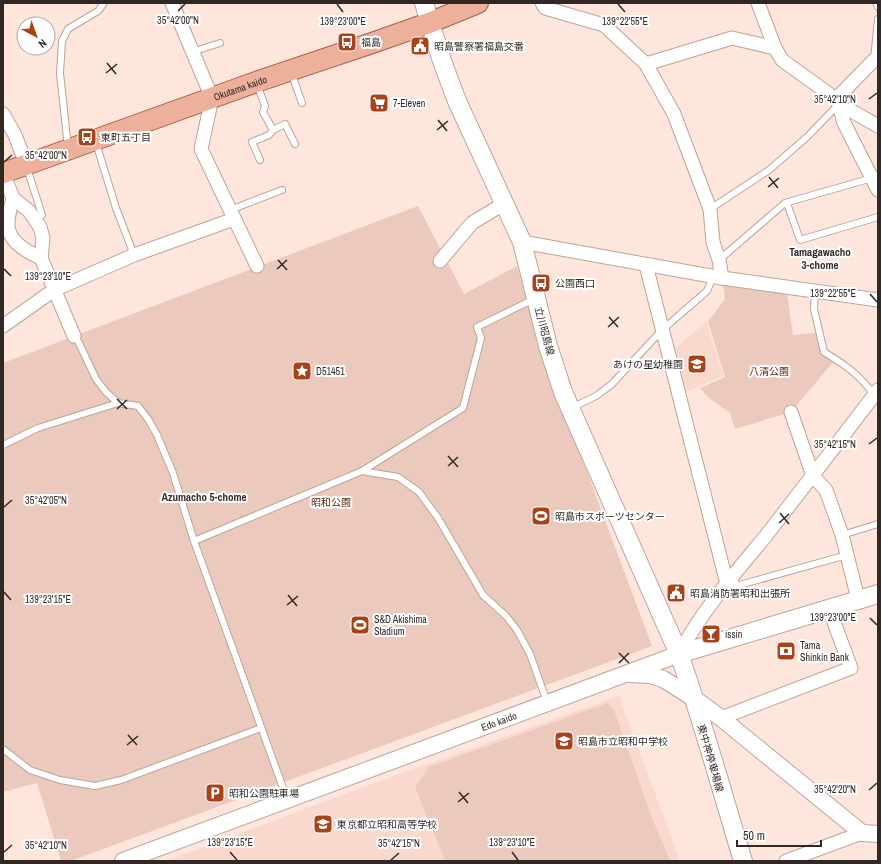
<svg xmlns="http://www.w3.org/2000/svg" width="881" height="864" font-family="'Archivo Narrow','Noto Sans JP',sans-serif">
<rect width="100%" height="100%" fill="#fee6dd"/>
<!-- built -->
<g fill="#f9d9ce">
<polygon points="706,322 723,376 681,394 670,353"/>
<polygon points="619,696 680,861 166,861 366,786"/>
</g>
<!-- green -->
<g fill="#ebc9bd">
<polygon points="418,206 464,294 517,266 541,349 652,646 71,861 61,861 37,783 3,792 3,363"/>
<polygon points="723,282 787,292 793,335 817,333 824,352 834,361 791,412 735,429 730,413 709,398 700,388 725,377 708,322 725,299"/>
<polygon points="608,703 614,710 652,818 670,861 445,861 415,787 429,767"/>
</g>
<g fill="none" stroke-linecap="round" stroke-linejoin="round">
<defs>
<g id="service">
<polyline points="876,3 878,7"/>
<polyline points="192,52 220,43"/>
<polyline points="874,60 878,19"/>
<polyline points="291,72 302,103"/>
<polyline points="257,84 265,106 263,112 273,130"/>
<polyline points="96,143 116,208 134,255"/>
<polyline points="68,148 60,73 62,41 68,29 98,11 104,3"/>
<polyline points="260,160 252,142 269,135 273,130 285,124 295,144"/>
<polyline points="27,168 42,215 36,220"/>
<polyline points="787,203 800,240 878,217"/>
<polyline points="710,209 769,170 807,137 839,104"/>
<polyline points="230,210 282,190"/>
<polyline points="719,260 785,203 872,178 878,175"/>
<path d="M 815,291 L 814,309 L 824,352 C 845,365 859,374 874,395"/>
<polyline points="74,336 78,341 96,379 106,392 118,403 138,406 148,419 157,435 173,473 194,541 287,799"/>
<polyline points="571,408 596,396 612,384 662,330 707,291 713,277"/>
<polyline points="3,445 38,428 118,403"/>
<polyline points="362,471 463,408 481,338 477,327 534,299"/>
<polyline points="842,535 878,524"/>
<polyline points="194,541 362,471 398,477 419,492 438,518 483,595 506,616 517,630 530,654 547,702"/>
<polyline points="734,575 736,586 847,555"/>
<polyline points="3,749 30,770 60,780 95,786 121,780 261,728"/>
</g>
<g id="minor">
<polyline points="172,3 212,98 201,149 257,266"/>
<polyline points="542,3 545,8 604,25 646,64 674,114 710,209 713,242 719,260 722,278"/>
<polyline points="758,3 775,48 782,60 836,99 839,104 844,123 878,190"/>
<polyline points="646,64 732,38 775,48"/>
<polyline points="836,99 874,60 878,59"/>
<polyline points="841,112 850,110 878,126"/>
<polyline points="3,114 15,135 26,164"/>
<polyline points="3,173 13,198 29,211 40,227 43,238 41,258 74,336"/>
<path d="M 13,198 C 11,206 8,215 8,223 C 7,241 27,252 41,258"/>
<polyline points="522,242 722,278 878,300"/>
<polyline points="440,261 472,223 505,203"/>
<polyline points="646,265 727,584"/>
<polyline points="3,326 54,290 134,255 234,219"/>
<polyline points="791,412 813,476 826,490 842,535 858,599"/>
<path d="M 679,654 C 701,612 734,574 765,537 C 803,488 841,439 878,390"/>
<polyline points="721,718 851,668 829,609"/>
<polyline points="786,861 862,833"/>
</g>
<g id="tertiary">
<polyline points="630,674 650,675 663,679 695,699 721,718 862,833 878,834"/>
<path id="s1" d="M 123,861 L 679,654"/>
</g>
<g id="secondary">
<path d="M 424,3 L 442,61 L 457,101 L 522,242 L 548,346 L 563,392 L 679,654 C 703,722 722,792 743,861"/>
<polyline points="679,654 878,594"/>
</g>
<g id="primary">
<path id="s2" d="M 3,173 L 256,82 L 375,42 L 429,23 L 478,3"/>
</g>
</defs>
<!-- service casing -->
<use href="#service" stroke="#bba49c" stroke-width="8"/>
<!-- minor casing -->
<use href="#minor" stroke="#bba49c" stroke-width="15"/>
<!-- tertiary casing -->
<use href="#tertiary" stroke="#bba49c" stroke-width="18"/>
<!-- secondary casing -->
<use href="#secondary" stroke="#bba49c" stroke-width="20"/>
<!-- primary casing -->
<use href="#primary" stroke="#a35f47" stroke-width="22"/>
<!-- service -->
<use href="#service" stroke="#fff" stroke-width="6"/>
<!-- minor -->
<use href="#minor" stroke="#fff" stroke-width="13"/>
<!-- tertiary -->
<use href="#tertiary" stroke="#fff" stroke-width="16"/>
<!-- secondary -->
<use href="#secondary" stroke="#fff" stroke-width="18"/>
<!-- primary -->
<use href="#primary" stroke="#edb09b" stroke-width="20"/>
</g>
<!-- ticks -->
<path fill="none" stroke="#312825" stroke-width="1.5" d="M 337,4 L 343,12M 618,4 L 625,12M 178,11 L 185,4M 107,63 L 116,74M 106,73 L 117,64M 869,99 L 877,93M 438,120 L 447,131M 437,130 L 448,121M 4,162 L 12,155M 769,177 L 778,188M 768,187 L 779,178M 278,260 L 287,270M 4,269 L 11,276M 277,269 L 287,260M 870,294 L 877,302M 609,317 L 618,327M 608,327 L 619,317M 117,399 L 127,409M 117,409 L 127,400M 869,444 L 877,438M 448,456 L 458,467M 448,466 L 458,457M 4,507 L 12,500M 780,513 L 789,524M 779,523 L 789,514M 4,592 L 11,600M 288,595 L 297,606M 287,605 L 298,596M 870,618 L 877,625M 619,653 L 629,663M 619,663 L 629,653M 128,735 L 137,745M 127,745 L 138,736M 869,790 L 877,783M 459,792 L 468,803M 458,802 L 469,793M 4,852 L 12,845M 230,852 L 237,860M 512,852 L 518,860M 391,860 L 399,853"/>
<!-- icons -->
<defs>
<symbol id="bus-square" viewBox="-11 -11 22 22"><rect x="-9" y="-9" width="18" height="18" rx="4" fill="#a84219" stroke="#fff"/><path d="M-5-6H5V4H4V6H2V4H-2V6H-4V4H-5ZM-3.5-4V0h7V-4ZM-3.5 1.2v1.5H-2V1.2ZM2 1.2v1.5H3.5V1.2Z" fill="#fff"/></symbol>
<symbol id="civic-square" viewBox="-11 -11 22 22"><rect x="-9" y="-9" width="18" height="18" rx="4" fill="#a84219" stroke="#fff"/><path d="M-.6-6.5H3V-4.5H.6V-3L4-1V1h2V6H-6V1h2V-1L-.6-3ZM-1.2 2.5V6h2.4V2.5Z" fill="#fff"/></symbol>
<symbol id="supermarket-square" viewBox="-11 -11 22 22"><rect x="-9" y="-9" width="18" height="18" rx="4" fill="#a84219" stroke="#fff"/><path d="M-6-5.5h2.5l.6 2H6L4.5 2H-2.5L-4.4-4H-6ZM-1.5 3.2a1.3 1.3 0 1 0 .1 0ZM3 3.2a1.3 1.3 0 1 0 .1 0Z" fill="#fff"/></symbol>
<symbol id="school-square" viewBox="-11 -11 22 22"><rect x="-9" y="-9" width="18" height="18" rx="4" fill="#a84219" stroke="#fff"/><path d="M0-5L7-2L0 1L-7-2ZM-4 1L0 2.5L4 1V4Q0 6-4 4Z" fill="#fff"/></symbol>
<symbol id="sight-square" viewBox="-11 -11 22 22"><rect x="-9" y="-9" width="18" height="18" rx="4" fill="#a84219" stroke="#fff"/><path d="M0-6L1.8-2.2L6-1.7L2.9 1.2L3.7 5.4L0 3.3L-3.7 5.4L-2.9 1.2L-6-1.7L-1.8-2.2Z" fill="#fff"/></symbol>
<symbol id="stadium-square" viewBox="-11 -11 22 22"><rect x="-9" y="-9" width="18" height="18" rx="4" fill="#a84219" stroke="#fff"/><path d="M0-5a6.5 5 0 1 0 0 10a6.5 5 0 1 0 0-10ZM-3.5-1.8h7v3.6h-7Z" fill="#fff"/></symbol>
<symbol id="bar-square" viewBox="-11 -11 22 22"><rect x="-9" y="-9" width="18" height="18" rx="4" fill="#a84219" stroke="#fff"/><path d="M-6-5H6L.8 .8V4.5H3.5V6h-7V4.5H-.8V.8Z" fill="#fff"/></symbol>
<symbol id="bank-square" viewBox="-11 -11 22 22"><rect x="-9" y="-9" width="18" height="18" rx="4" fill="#a84219" stroke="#fff"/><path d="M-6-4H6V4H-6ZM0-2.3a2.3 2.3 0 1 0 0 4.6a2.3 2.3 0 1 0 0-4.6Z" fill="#fff"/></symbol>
<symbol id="parking-square" viewBox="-11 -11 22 22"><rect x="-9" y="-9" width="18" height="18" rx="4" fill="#a84219" stroke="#fff"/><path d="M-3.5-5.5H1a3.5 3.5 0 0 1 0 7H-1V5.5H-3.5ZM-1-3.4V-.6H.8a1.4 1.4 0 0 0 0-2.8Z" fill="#fff"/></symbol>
</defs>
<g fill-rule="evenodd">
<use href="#bus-square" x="336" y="31" width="22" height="22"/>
<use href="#civic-square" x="409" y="35" width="22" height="22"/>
<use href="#supermarket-square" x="368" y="92" width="22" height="22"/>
<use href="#bus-square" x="76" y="126" width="22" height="22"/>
<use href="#bus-square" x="530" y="272" width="22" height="22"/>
<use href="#school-square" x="686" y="353" width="22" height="22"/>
<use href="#sight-square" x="291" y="360" width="22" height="22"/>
<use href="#stadium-square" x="530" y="505" width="22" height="22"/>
<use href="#civic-square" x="665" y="582" width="22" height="22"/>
<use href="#stadium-square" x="349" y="614" width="22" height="22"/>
<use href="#bar-square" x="700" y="623" width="22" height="22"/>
<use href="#bank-square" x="775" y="640" width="22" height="22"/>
<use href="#school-square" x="553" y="730" width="22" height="22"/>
<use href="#parking-square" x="204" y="782" width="22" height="22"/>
<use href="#school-square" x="312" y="813" width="22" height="22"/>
</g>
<g text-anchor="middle" stroke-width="4" stroke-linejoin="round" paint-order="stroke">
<!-- poi labels -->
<g font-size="10" fill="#312825" stroke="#fff" text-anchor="start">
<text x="361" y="46">福島</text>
<text x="434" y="50">昭島警察署福島交番</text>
<text x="393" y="107">7-Eleven</text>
<text x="101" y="141">東町五丁目</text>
<text x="555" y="287">公園西口</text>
<text x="683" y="368" text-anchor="end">あけの星幼稚園</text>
<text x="316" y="375">D51451</text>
<text x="555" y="520">昭島市スポーツセンター</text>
<text x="690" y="597">昭島消防署昭和出張所</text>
<text x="374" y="623">S&amp;D Akishima<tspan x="374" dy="12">Stadium</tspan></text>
<text x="725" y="638">issin</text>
<text x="800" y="649">Tama<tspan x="800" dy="12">Shinkin Bank</tspan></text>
<text x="578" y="745">昭島市立昭和中学校</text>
<text x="229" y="797">昭和公園駐車場</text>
<text x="337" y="828">東京都立昭和高等学校</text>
</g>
<!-- street labels -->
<g font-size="10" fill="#312825" stroke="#fff">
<text dy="4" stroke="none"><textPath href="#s2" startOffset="252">Okutama kaido</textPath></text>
<text transform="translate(545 331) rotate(75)" y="4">立川昭島線</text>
<text dy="4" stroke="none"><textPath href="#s1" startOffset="401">Edo kaido</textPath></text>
<text transform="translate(711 758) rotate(74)" y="4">東中神停車場線</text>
</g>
<!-- park labels -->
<g font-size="10" fill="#5d1d02" stroke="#fff">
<text x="769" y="375">八清公園</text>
<text x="331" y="506">昭和公園</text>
</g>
<!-- neighbourhood labels -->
<g font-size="11" font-weight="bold" fill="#312825" stroke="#fff">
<text x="820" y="256">Tamagawacho<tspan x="820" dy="13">3-chome</tspan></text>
<text x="204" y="501">Azumacho 5-chome</text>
</g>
</g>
<g font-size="10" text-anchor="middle" fill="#312825" stroke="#fff" stroke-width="4" stroke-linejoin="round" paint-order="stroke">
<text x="178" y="24">35°42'00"N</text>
<text x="343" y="25">139°23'00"E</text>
<text x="625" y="25">139°22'55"E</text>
<text x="835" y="103">35°42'10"N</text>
<text x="46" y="159">35°42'00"N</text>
<text x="48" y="280">139°23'10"E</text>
<text x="833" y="297">139°22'55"E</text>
<text x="835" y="448">35°42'15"N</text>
<text x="46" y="504">35°42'05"N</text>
<text x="48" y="603">139°23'15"E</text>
<text x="833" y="621">139°23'00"E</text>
<text x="835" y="793">35°42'20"N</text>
<text x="230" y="846">139°23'15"E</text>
<text x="512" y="846">139°23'10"E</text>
<text x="399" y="847">35°42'15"N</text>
<text x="46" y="849">35°42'10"N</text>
</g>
<!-- border -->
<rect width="881" height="864" fill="none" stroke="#312825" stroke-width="8"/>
<!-- north arrow -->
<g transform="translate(36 36) rotate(139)"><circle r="19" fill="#ffffff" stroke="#ada9a8"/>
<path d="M0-3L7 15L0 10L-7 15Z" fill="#a84219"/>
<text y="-6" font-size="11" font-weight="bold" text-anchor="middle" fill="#312825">N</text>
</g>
<!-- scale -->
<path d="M737 840v6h84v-6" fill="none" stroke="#312825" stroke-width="2"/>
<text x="743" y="840" font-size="12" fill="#312825" stroke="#ffffff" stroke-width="3" paint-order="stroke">50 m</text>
</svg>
